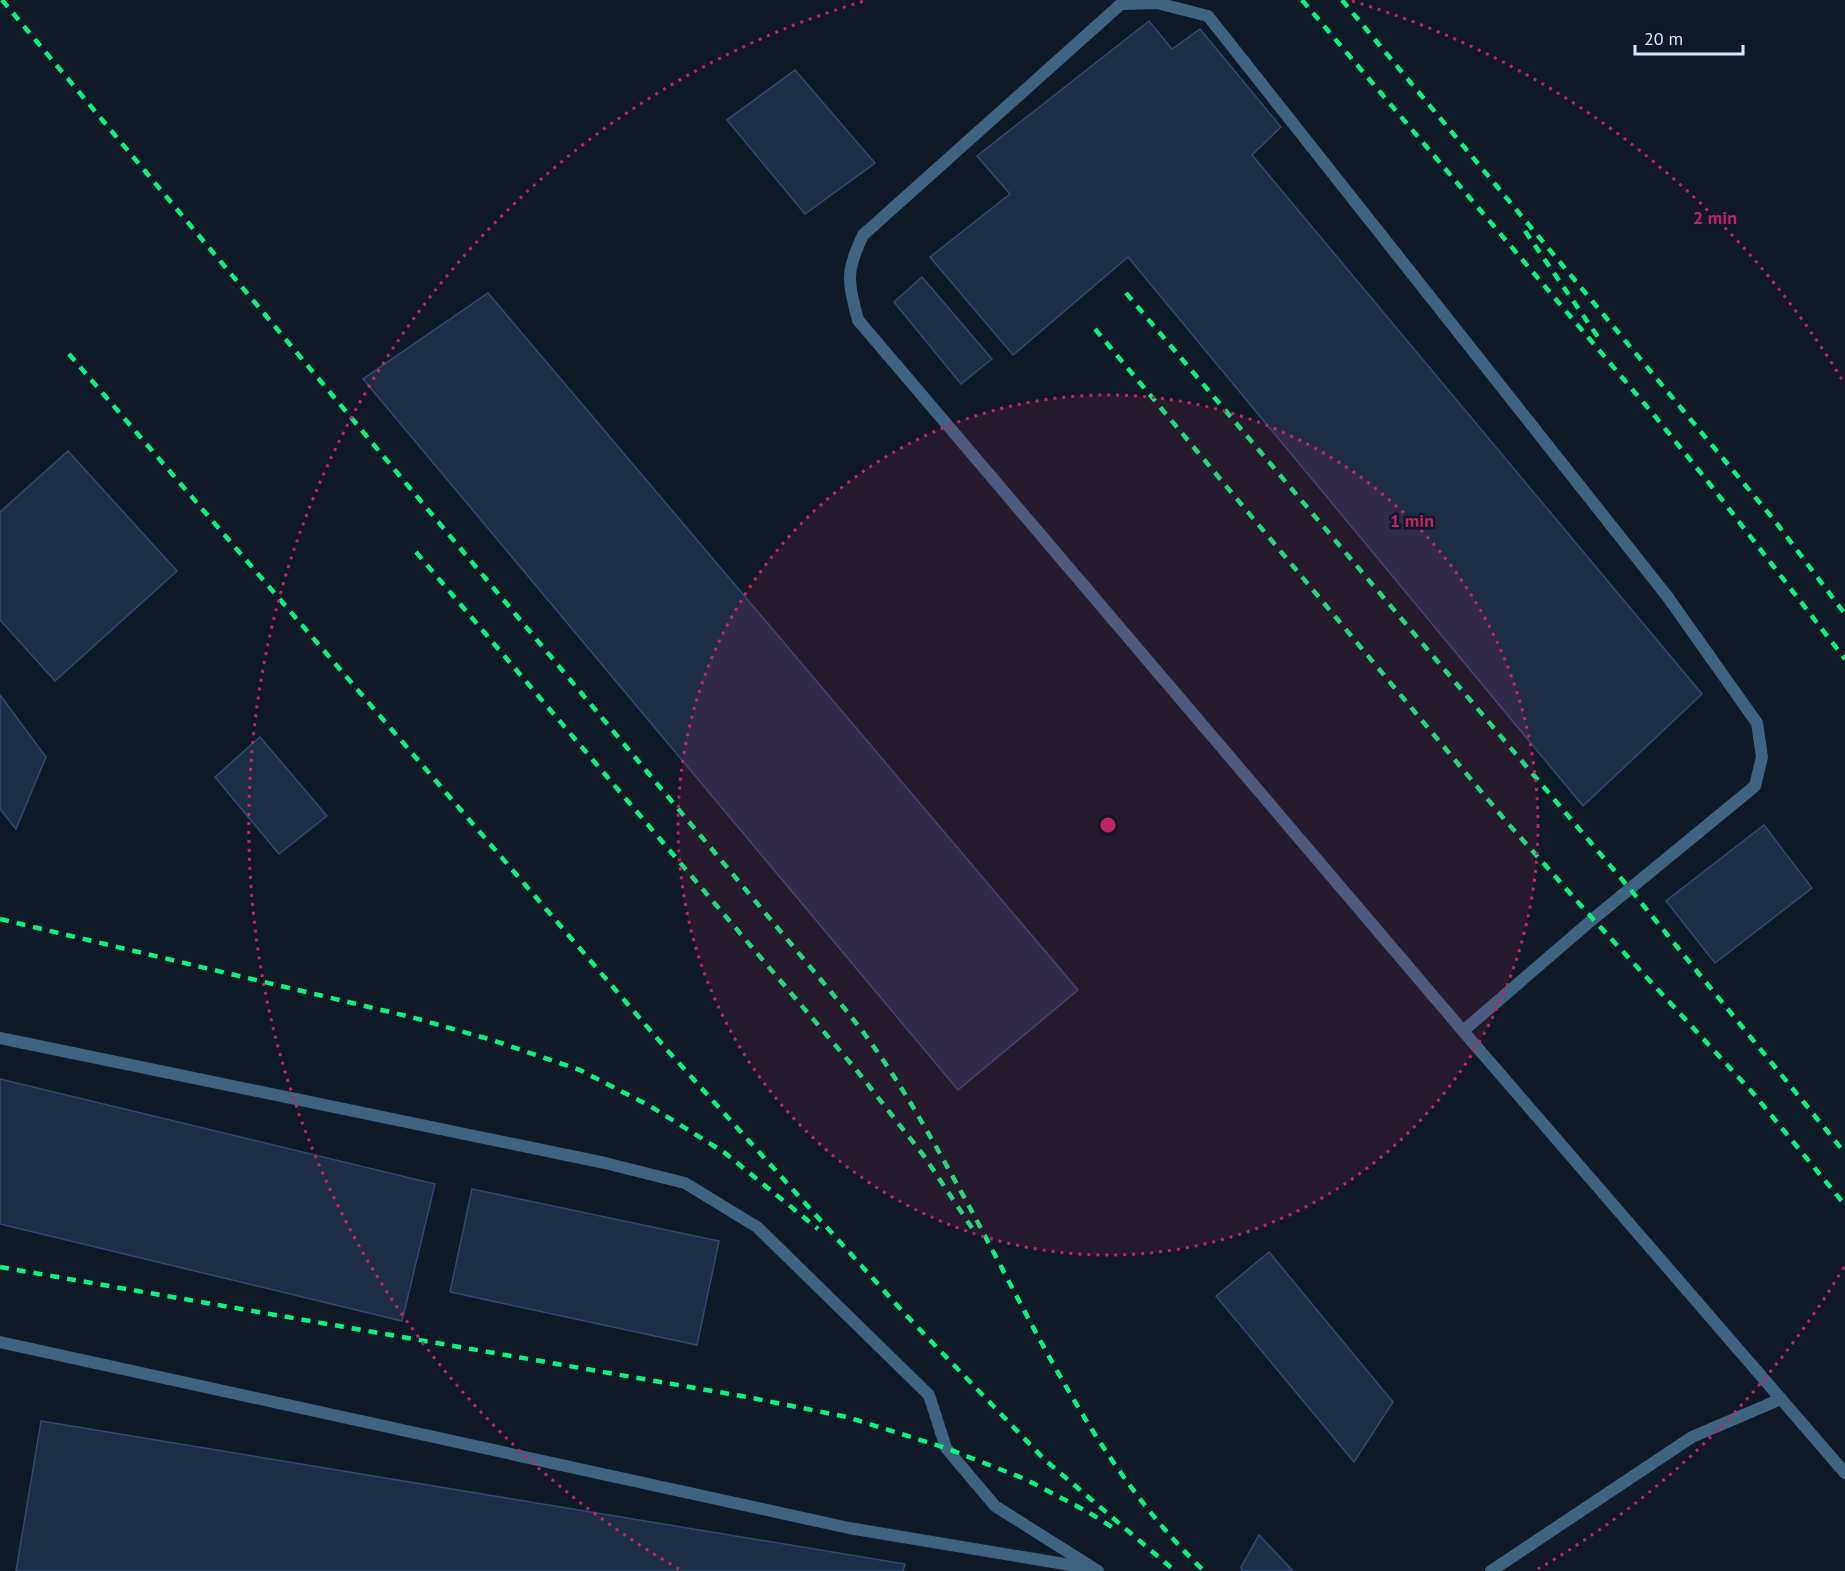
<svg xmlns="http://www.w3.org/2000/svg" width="1845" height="1571" font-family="'PT Sans',sans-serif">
<rect width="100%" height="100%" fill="#101a26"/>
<!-- building -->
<g fill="#1d2d46" stroke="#314a71" stroke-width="1.5">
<polygon points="1149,21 1172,49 1200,29 1281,127 1252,155 1702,694 1583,806 1128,257 1013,355 930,257 1010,194 977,156"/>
<polygon points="795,70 875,163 805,214 727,120"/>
<polygon points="922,277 992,359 961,384 894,302"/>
<polygon points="488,293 1078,990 958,1090 363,379"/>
<polygon points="68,451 177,571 55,681 0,620 0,512"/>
<polygon points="0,695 46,757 16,829 0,809"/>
<polygon points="260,737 327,816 279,854 215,777"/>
<polygon points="1764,825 1812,888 1715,963 1666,901"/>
<polygon points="0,1079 435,1184 402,1321 0,1224"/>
<polygon points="472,1189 719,1241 697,1345 450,1292"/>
<polygon points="1269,1252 1393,1402 1354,1462 1216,1296"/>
<polygon points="41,1421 905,1564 903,1571 16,1571"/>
<polygon points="1259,1535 1293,1571 1242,1571 1241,1567"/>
</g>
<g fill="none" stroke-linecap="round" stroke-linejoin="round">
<!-- lane -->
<g stroke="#3e6482" stroke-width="12">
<path d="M 1463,1031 L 1593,919 L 1755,786 L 1762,757 L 1757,723 L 1667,596 L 1208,16 L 1157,3 L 1121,4 L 863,235 C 845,273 848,281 858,320 L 1463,1031 L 1845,1473"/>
<polyline points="0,1038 605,1163 685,1183 757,1227 929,1395 946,1448 995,1506 1098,1571"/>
<polyline points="0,1342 849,1528 1088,1568"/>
<polyline points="1491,1571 1692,1437 1781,1399"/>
</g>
<!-- rail -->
<g stroke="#0df380" stroke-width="4.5" stroke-dasharray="9 8" stroke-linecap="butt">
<path d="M 2,0 L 812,969 C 830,991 849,1013 866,1036 C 903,1086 933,1141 963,1195 C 1034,1325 1096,1467 1204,1571"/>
<polyline points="1302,0 1654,415 1709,483 1845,659"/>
<polyline points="1342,0 1775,521 1845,614"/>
<polyline points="1525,231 1598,337"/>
<polyline points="1126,293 1630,889 1845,1153"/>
<polyline points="1095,329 1505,820 1593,919 1753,1093 1845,1205"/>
<polyline points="69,354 668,1051 904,1313 1045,1460 1175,1571"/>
<polyline points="416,552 858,1072 924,1156 972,1228"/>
<polyline points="0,919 411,1017 492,1040 580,1070 650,1106 725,1153 818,1229"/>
<polyline points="0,1267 747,1397 847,1417 946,1448 1025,1479 1088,1512 1115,1529"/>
</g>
</g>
<!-- distance rings -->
<circle cx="1108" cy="825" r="430" fill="#c32263" fill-opacity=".12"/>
<g fill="none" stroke="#c32263" stroke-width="3" stroke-dasharray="3 6">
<circle cx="1108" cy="825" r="430"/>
<path d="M1844 1267A859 859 0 0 1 1538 1569M679 1569A859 859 0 0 1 864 1M1352 1A859 859 0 0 1 1844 383"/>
</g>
<circle cx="1108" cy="825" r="9" fill="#c32263" stroke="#101a26" stroke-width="3"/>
<g font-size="18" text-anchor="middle" font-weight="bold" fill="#c32263" stroke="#101a26" stroke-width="5" stroke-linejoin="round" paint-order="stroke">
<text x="1715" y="224">2 min</text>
<text x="1412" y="527">1 min</text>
</g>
<!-- scale -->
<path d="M1635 45v9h108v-9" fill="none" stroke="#d7e9fd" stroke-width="3"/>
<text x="1644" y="45" font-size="18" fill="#d7e9fd" stroke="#101a26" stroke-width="4.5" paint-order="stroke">20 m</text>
</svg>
